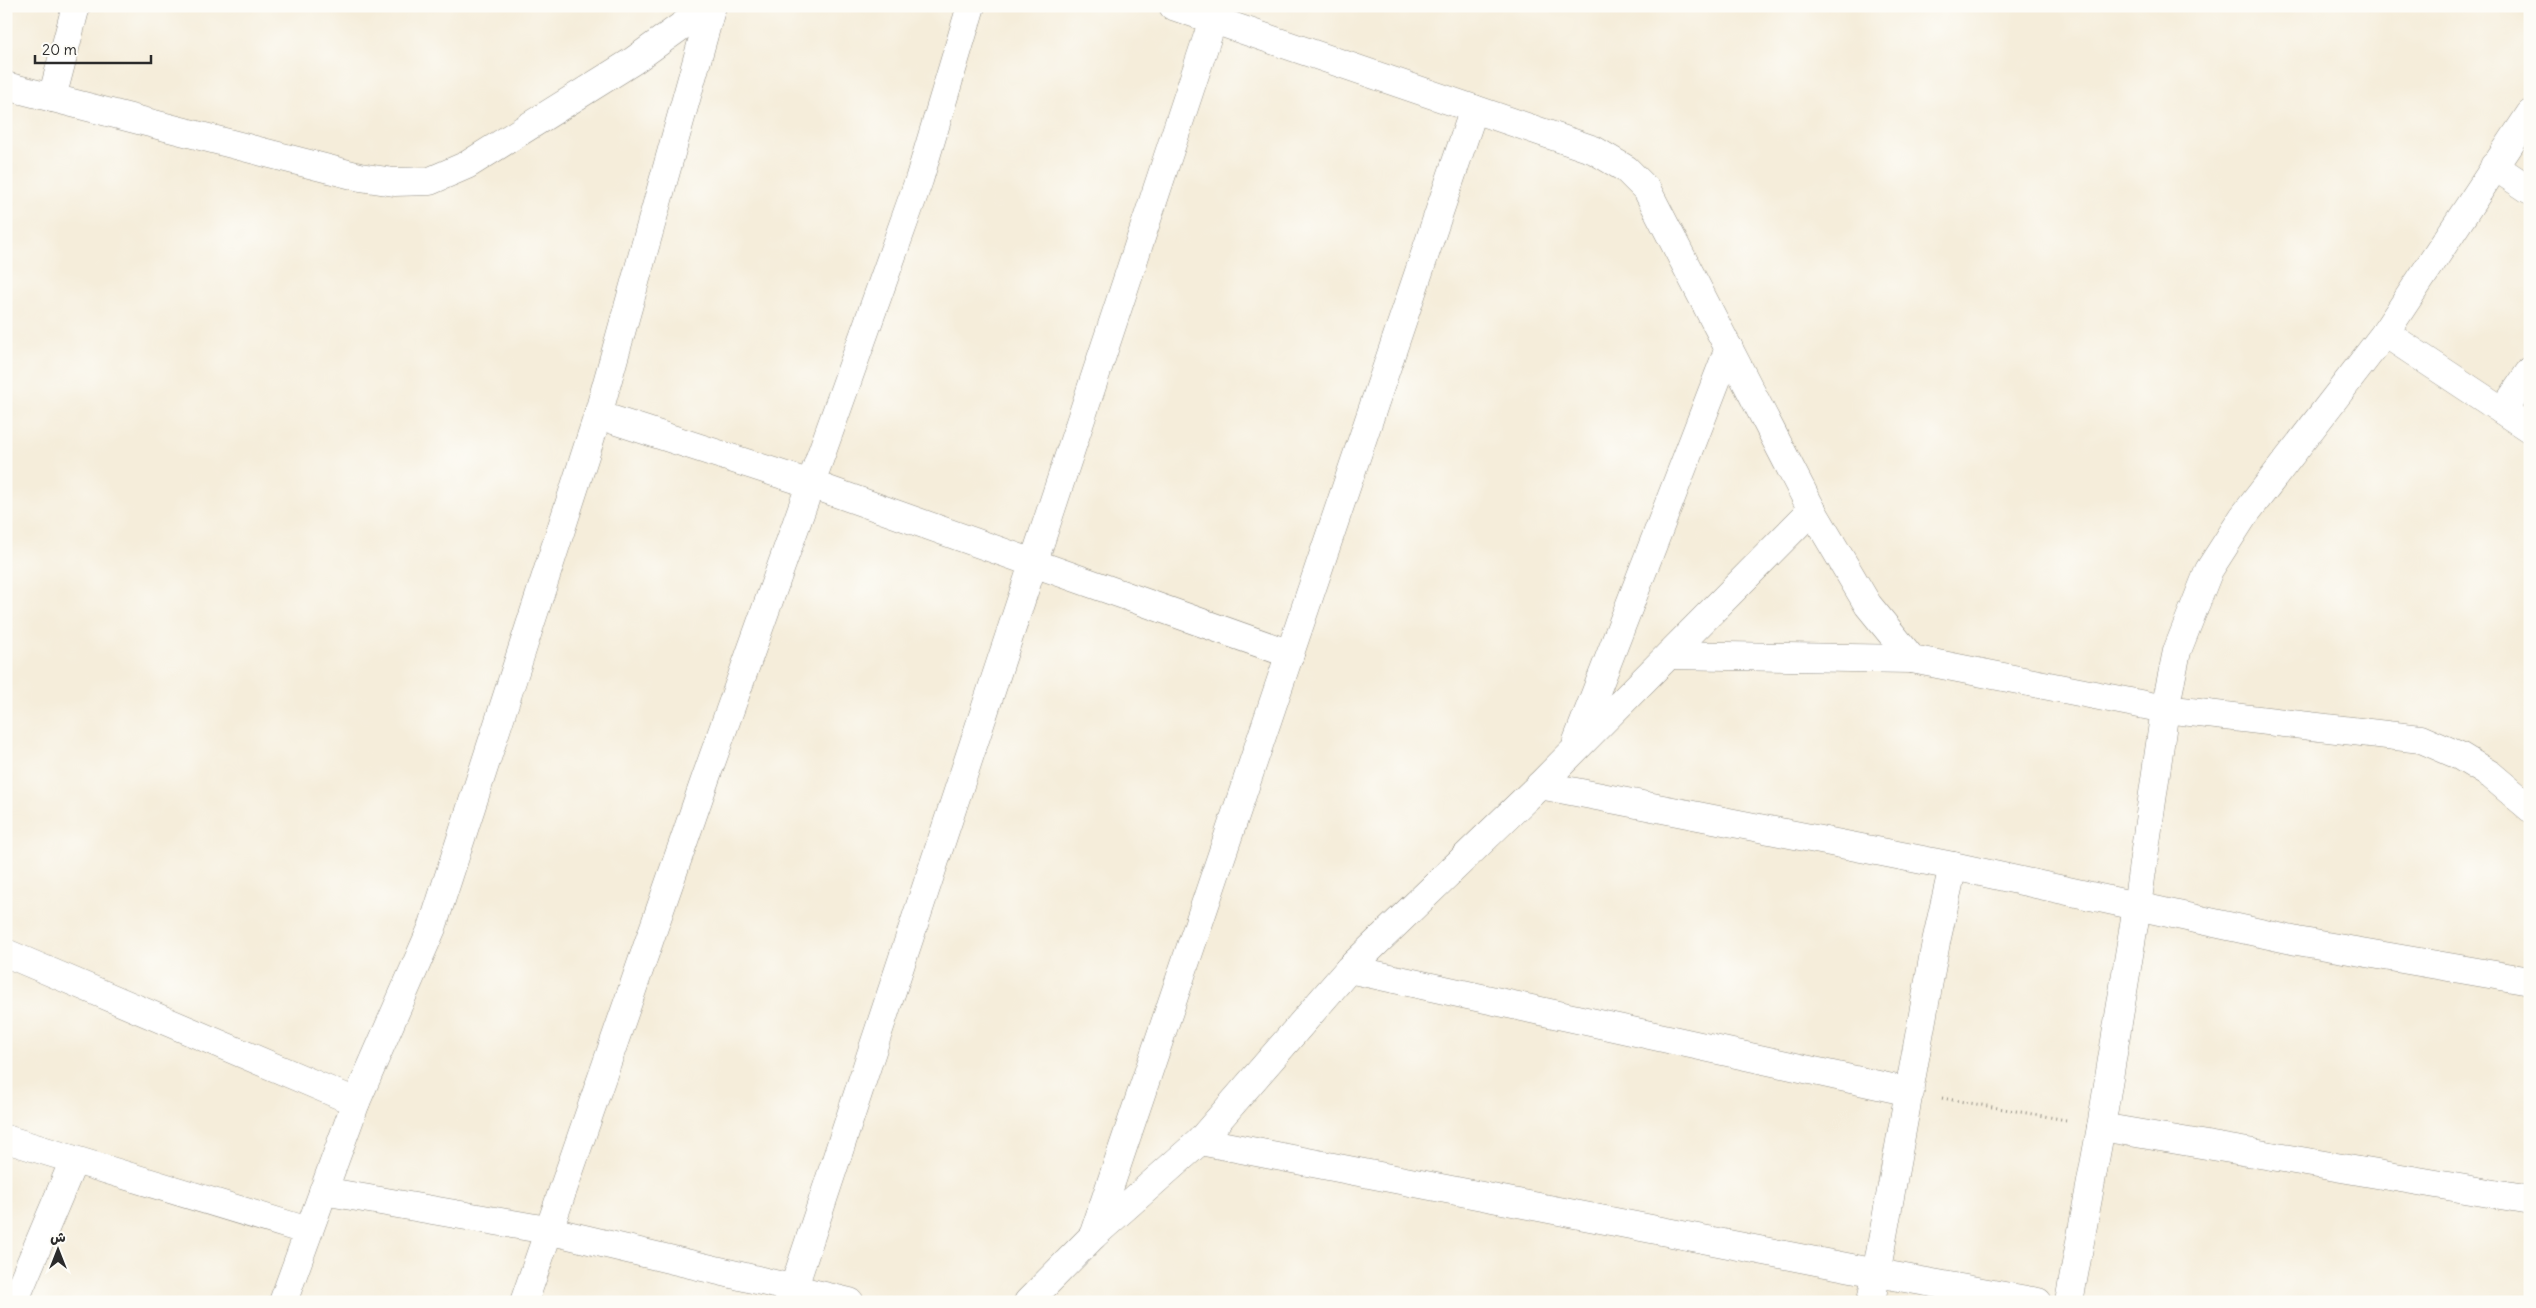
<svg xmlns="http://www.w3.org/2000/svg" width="2536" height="1308" font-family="Delius,'Playpen Sans Arabic',sans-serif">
<rect width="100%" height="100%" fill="#fdfcf7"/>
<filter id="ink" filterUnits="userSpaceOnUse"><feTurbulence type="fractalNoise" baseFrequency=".02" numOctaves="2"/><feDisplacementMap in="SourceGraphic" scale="10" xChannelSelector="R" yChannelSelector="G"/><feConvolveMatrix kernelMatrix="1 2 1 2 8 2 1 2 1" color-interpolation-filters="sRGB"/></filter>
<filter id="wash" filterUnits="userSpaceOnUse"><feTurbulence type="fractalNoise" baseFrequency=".0096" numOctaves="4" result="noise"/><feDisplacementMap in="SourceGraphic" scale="20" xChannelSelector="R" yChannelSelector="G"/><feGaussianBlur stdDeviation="1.12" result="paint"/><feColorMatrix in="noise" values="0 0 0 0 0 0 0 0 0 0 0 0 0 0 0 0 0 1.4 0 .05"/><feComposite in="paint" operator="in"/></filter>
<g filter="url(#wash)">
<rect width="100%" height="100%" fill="#f5edda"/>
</g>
<g filter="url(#ink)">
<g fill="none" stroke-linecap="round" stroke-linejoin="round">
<defs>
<g id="minor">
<polyline points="1173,6 1594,150 1626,169 1647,190 1812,510 1868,605 1912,659 2165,709 2421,739 2458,755 2491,775 2530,808"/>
<polyline points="6,86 360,177 394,182 430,181 467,165 633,61 709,6"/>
<polyline points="52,98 76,6"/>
<polyline points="2494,166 2530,190"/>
<polyline points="2385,333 2530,429"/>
<polyline points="2503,411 2530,371"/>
<polyline points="598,415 811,484 1290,654"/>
<polyline points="1669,655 1912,659"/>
<polyline points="1577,741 1729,348"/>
<polyline points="1540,785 1953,866 2297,941 2530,981"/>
<polyline points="6,953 356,1102"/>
<polyline points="1349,969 1910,1092"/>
<polyline points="2101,1127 2530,1200"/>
<polyline points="6,1139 308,1231"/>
<polyline points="1200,1141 1877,1273 2038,1302"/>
<polyline points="323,1191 547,1230 850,1302"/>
<polyline points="1093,1236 1474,109"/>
<polyline points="14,1302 74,1160"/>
<polyline points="283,1302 356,1102 432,928 598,415 712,6"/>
<polyline points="524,1302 706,777 919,180 971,6"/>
<polyline points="789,1302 1213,20"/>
<polyline points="1028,1302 1093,1236 1200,1141 1349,969 1540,785 1812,510"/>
<polyline points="1871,1302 1936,942 1953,866"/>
<polyline points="2069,1302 2101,1127 2137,906 2165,709 2177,651 2209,570 2243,517 2385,333 2530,114"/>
</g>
</defs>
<!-- minor casing -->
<use href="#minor" stroke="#908c82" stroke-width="29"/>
<!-- path -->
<polyline stroke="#908c82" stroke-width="3" stroke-dasharray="1 4" stroke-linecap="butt" points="1942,1098 2066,1120"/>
<!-- minor -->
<use href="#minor" stroke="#fff" stroke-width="28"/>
</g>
</g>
<!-- margin -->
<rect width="2536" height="1308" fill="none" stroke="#fdfcf7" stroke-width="25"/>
<!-- north arrow -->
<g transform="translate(58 1250)" stroke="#fdfcf7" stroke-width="4" paint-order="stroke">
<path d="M0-4L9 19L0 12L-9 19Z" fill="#2b2b2b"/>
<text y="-8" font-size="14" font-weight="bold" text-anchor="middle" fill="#2b2b2b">ش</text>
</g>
<!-- scale -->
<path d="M35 55v8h116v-8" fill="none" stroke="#2b2b2b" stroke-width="2.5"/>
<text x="42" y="55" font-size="15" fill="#2b2b2b" stroke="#fdfcf7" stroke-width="4" paint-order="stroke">20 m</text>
</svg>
